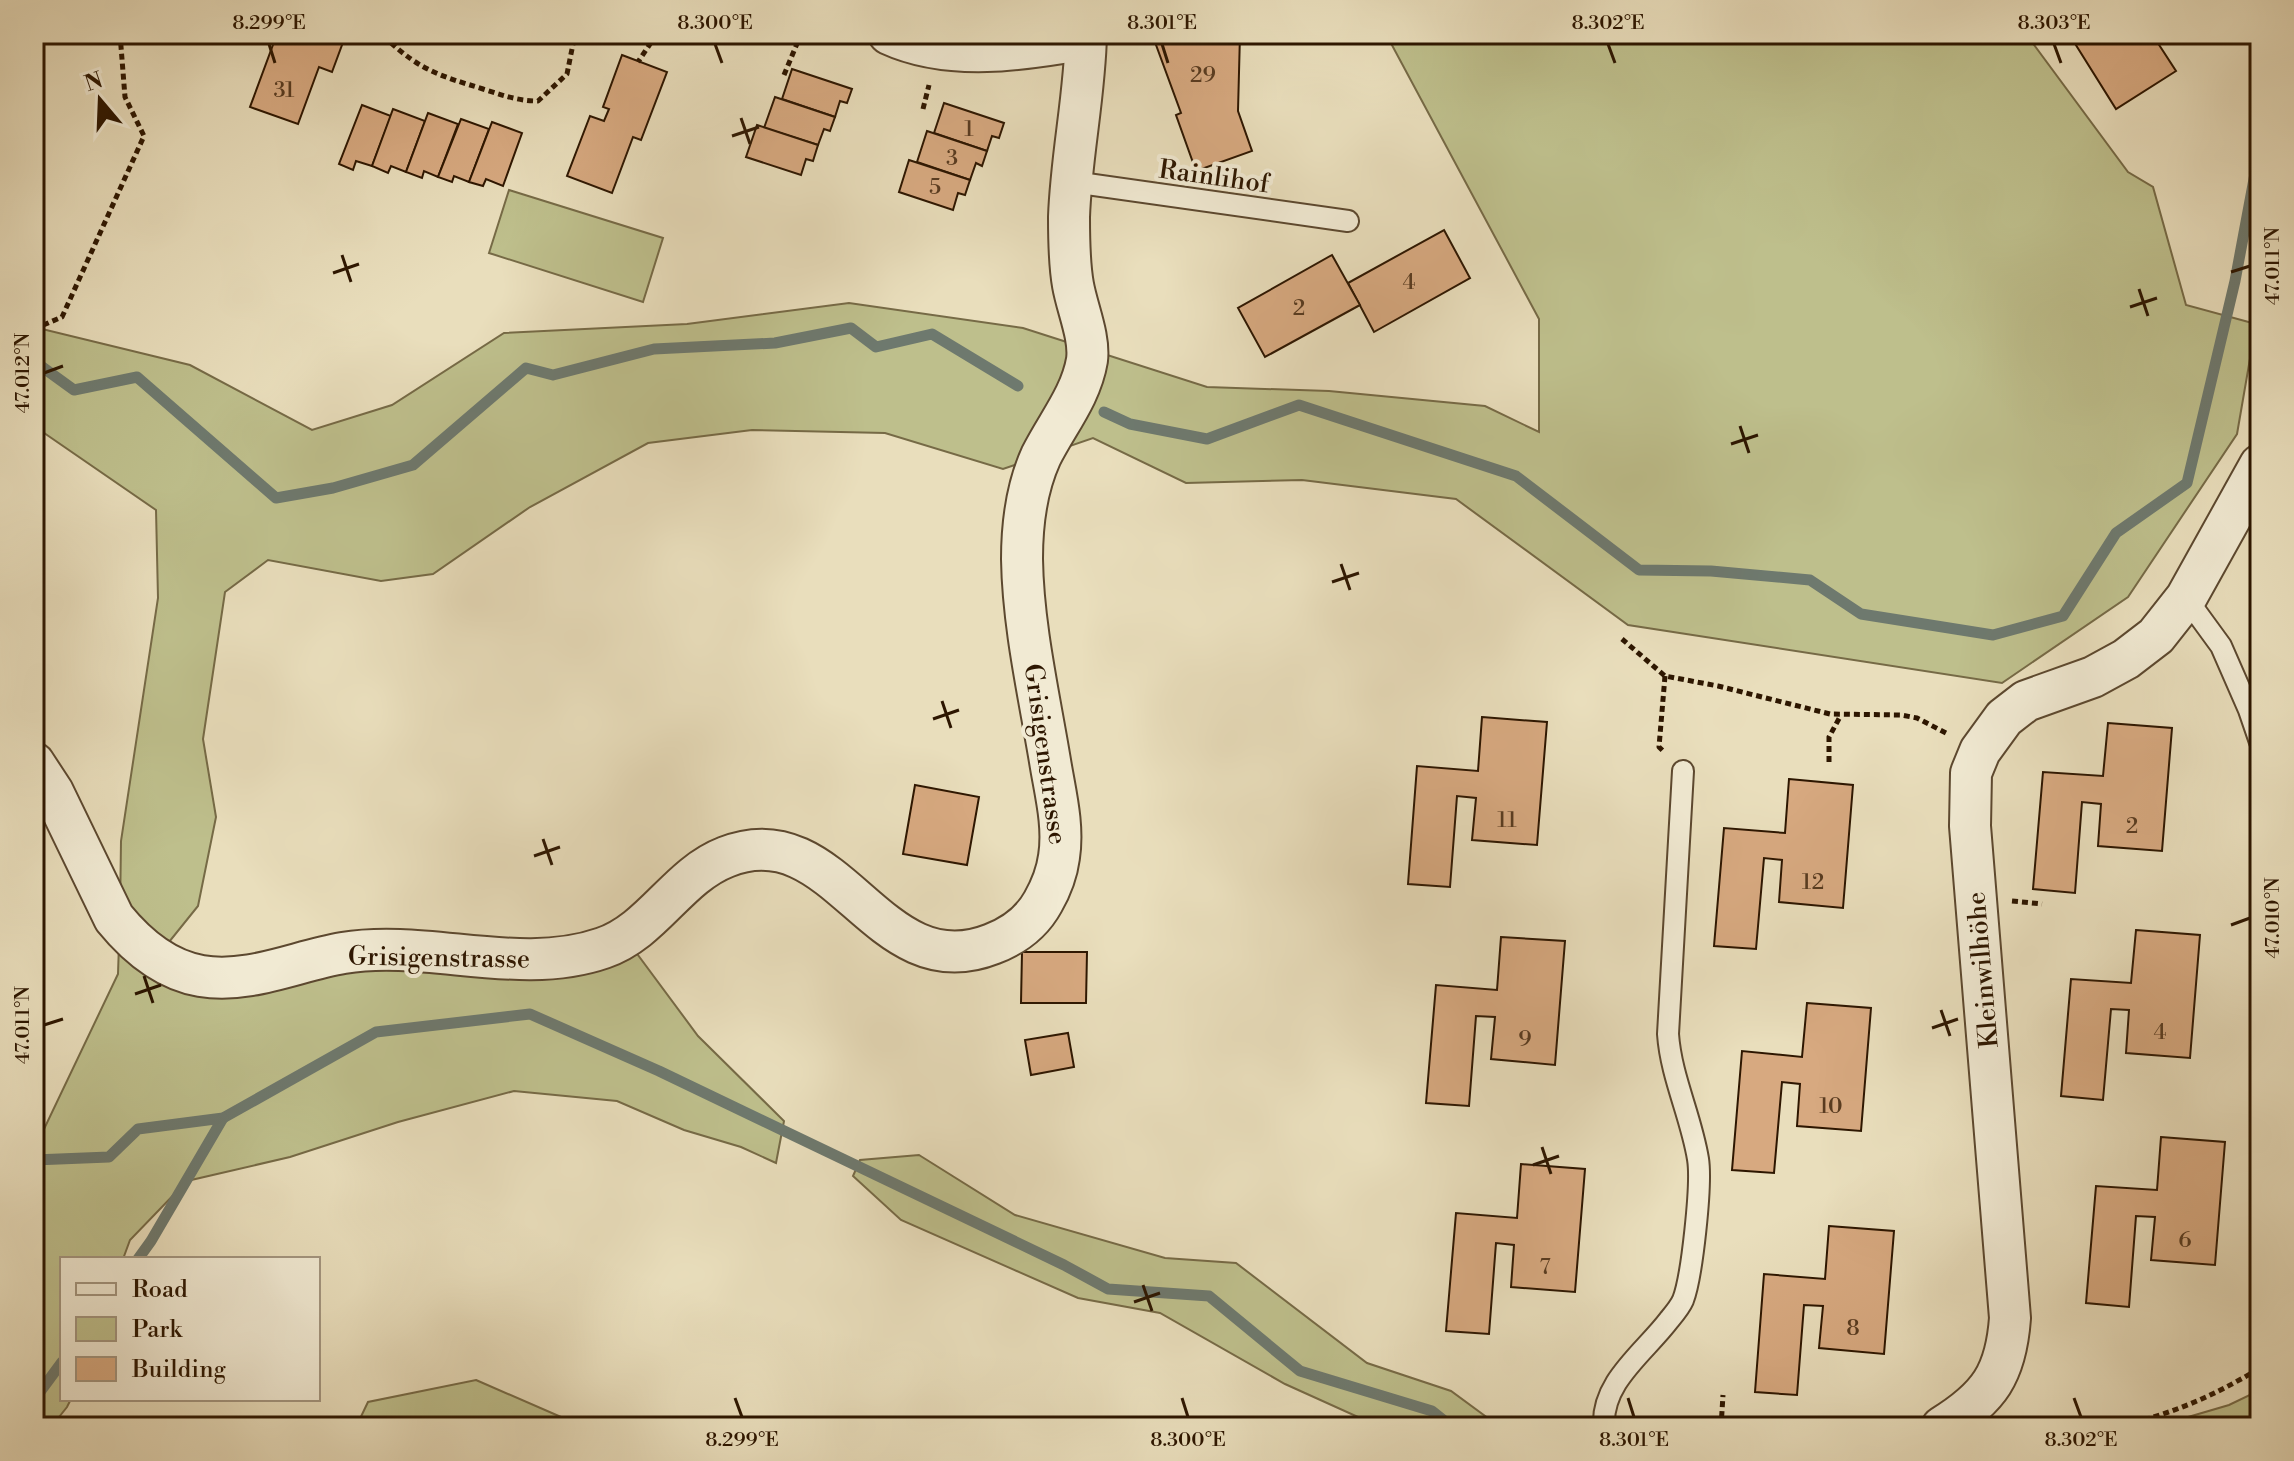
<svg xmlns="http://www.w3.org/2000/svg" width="2294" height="1461" font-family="'Libre Bodoni',serif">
<rect width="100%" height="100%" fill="#e9debc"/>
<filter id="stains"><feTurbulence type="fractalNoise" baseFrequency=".0025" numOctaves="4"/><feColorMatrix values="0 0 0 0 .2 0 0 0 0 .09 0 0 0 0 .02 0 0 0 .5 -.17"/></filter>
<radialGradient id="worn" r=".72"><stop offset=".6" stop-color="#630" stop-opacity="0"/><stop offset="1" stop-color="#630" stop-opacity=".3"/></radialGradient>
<!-- green -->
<g fill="#bebf8c" stroke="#766a46" stroke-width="2">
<polygon points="1386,34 2026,34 2128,172 2153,187 2186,305 2256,324 2237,434 2128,597 2002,683 1628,625 1456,499 1302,480 1186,483 1093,438 1003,469 885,433 752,430 648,443 530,507 433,574 381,581 268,560 225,592 203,739 216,817 198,906 161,952 120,915 121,841 158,598 156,510 34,426 34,327 190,365 312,430 392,405 504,333 687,324 849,303 1023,328 1207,387 1329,391 1485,406 1539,432 1539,319"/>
<polygon points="509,190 663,238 643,302 489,253"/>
<polygon points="119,943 150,964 321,964 632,947 698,1036 784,1121 776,1163 741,1147 684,1130 617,1101 514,1091 398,1122 290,1157 187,1181 130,1240 123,1259 62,1259 62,1399 71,1399 67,1407 51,1427 34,1427 34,1384 40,1377 34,1317 34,1150 118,974"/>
<polygon points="919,1155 1015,1215 1165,1258 1236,1263 1367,1363 1451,1391 1500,1427 1380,1427 1285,1384 1160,1313 1078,1298 901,1220 853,1176 860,1160"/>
<polygon points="476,1380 584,1427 356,1427 368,1402"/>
<polygon points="2260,1390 2260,1427 2154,1427 2229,1405"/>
</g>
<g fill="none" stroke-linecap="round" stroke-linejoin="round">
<!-- stream -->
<g stroke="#6e796e" stroke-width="11">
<polyline points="34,361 74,390 137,377 276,498 333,488 413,465 526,368 553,375 654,349 775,343 851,328 876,347 932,334 1018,386"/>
<polyline points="1104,412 1130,424 1207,439 1299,405 1516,476 1639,570 1711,571 1810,580 1861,614 1993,635 2063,616 2116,533 2187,483 2235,281 2260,147"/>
<polyline points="34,1160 109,1157 138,1129 223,1118 376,1032 530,1014 659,1071 1064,1265 1108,1289 1209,1296 1300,1371 1432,1411 1452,1427"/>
<polyline points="138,1259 151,1241 223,1118"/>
<polyline points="34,1400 62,1362"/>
<polyline points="2252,1427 2260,1423"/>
</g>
</g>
<!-- building -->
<g fill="#d7a980" stroke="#2d1600" stroke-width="2">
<polygon points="277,34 354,34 353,39 345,37 332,72 319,67 298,124 250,107"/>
<polygon points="1152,34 1240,34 1238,111 1252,151 1196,171 1176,115 1181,113"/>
<polygon points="2069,34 2152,34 2176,71 2116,109"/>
<polygon points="622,55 667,72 641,140 633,137 612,193 567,176 590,116 604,121 609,109 603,107"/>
<polygon points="792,69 852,89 847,103 840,101 835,117 782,99"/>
<polygon points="775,97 835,117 830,131 824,129 818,145 764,128"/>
<polygon points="944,103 1004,123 999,138 992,136 987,151 934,133"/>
<polygon points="362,105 391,116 372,166 356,161 353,170 339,164"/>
<polygon points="393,109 425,121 406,172 391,166 388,173 372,166"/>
<polygon points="428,113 458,124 438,177 424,171 422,178 406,172"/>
<polygon points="461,119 489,129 469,182 454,176 452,182 438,177"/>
<polygon points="492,122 522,133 503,186 486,179 483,186 469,182"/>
<polygon points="757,125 818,145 813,161 806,159 801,175 746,157"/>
<polygon points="927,131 987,151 982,166 976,163 970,180 917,162"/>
<polygon points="909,160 970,180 965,195 958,193 953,210 899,192"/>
<polygon points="1444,230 1470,278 1374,332 1348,283"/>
<polygon points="1332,255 1360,305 1265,357 1238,308"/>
<polygon points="1482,717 1547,722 1537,845 1472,840 1476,798 1457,796 1450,887 1408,884 1417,766 1478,771"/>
<polygon points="2108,723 2172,728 2162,851 2098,846 2101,804 2082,802 2075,893 2033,889 2043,772 2103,776"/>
<polygon points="1789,779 1853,785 1843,908 1779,902 1782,860 1764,858 1756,949 1714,946 1724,828 1785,833"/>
<polygon points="915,785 979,797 967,865 903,854"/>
<polygon points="2136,930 2200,935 2190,1058 2126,1053 2129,1010 2111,1009 2103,1100 2061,1096 2071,979 2131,983"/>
<polygon points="1501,937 1565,941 1555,1065 1491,1059 1495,1017 1476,1016 1469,1106 1426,1103 1436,985 1497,990"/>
<polygon points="1022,952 1087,952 1086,1003 1021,1003"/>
<polygon points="1807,1003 1871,1008 1861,1131 1797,1126 1800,1084 1782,1082 1774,1173 1732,1170 1742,1051 1802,1057"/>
<polygon points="1068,1033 1074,1067 1031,1075 1025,1040"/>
<polygon points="2161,1137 2225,1142 2215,1265 2151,1260 2155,1217 2136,1216 2129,1307 2086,1303 2096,1186 2157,1190"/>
<polygon points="1521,1164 1585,1169 1575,1292 1511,1287 1514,1245 1496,1243 1489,1334 1446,1331 1456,1213 1517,1218"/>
<polygon points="1829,1226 1894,1231 1884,1354 1819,1348 1823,1306 1804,1305 1797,1395 1755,1392 1764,1274 1825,1279"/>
</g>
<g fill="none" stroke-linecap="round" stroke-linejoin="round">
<defs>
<g id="service">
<polyline points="1073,182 1348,221"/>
<polyline points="2186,598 2221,646 2249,710 2260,742"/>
<path d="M 1604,1427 C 1601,1382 1644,1353 1669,1320 C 1674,1314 1680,1307 1683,1300 C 1692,1277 1702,1184 1698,1159 C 1691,1116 1671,1077 1668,1034 L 1683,771"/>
</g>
<g id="minor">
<path d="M 889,34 C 950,62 1023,50 1086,39"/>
<path d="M 34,763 L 53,792 L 114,918 C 136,945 166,970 201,976 C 250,984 296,961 343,953 C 428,939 520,977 603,948 C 653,931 677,876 726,857 C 839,812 876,990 992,944 C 1013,936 1032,922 1043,902 C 1051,888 1057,872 1059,857 C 1064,825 1055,792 1050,761 C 1039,695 1023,626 1022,559 C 1022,524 1026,489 1041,456 C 1057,424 1081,396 1087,360 C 1090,337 1077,308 1073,285 C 1069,263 1069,239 1069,217 C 1071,156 1085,95 1086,34"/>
<path d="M 1942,1427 C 1989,1398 2006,1374 2010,1318 L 1970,826 L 1971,773 L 1980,751 L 2004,718 L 2026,701 L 2093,677 L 2126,659 L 2156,636 L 2186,598 L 2260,465"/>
</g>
</defs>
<!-- service casing -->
<use href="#service" stroke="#5c482f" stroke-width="24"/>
<!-- minor casing -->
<use href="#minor" stroke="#5c482f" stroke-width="44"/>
<!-- path -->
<g stroke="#2d1600" stroke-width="5" stroke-dasharray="6 4" stroke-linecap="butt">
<path d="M 389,34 L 388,40 C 421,71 441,76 483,89 C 502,95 518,101 538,101 L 567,74 L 574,39 L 580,34"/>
<polyline points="635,34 652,41 638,62"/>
<polyline points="784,75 801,34"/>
<polyline points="923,109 929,85"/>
<polyline points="34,329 62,317 144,136 125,97 120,34"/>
<polyline points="1622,639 1665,676 1718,686 1830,714 1901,715 1917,718 1946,733"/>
<polyline points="1665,676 1659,747 1665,753"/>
<polyline points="1829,762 1829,737 1841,715"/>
<polyline points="2012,901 2042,904"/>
<polyline points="1721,1427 1723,1395"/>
<path d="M 2115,1427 C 2170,1415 2212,1397 2260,1368"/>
</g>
<!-- service -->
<use href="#service" stroke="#f1ead3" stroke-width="20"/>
<!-- minor -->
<use href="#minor" stroke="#f1ead3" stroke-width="40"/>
</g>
<!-- ticks -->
<path fill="none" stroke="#2d1600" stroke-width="3" d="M 269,44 L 275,63M 715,44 L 722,63M 1162,44 L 1168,63M 1608,44 L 1615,63M 2054,44 L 2061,63M 741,118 L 750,144M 732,136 L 759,127M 342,255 L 351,282M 2231,272 L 2250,266M 333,273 L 359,264M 2139,289 L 2148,316M 2130,307 L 2157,298M 44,373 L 63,366M 1740,426 L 1749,453M 1731,444 L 1758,435M 1341,564 L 1350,590M 1332,582 L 1359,573M 942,701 L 951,728M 933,719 L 959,710M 543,839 L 552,865M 534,856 L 560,847M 2231,925 L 2250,918M 144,976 L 153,1003M 135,994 L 161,985M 1941,1010 L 1950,1036M 44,1025 L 63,1019M 1932,1028 L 1958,1019M 1542,1147 L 1551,1174M 1533,1165 L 1559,1156M 1143,1285 L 1152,1311M 1134,1302 L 1160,1293M 735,1398 L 742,1417M 1182,1398 L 1188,1417M 1628,1398 L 1634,1417M 2074,1398 L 2081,1417"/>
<g text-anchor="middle" stroke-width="8" stroke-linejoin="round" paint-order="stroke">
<!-- number labels -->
<g font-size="22" fill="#583b20">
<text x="1203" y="82">29</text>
<text x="284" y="97">31</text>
<text x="969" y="136">1</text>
<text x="952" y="165">3</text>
<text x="935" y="194">5</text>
<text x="1409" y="289">4</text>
<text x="1299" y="315">2</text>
<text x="1507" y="827">11</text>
<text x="2132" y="833">2</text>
<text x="1813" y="889">12</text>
<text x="2160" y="1039">4</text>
<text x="1525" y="1046">9</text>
<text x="1831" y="1113">10</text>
<text x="2185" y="1247">6</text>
<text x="1545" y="1274">7</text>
<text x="1853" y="1335">8</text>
</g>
<!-- street labels -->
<g font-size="26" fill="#2d1600" stroke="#f1ead3">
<text transform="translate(1214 176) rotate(8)" y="9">Rainlihof</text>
<text transform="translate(1046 754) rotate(82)" y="9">Grisigenstrasse</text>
<text transform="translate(439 957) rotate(1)" y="9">Grisigenstrasse</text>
<text transform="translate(1982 970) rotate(-95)" y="9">Kleinwilhöhe</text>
</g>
</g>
<!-- margin -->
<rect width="2294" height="1461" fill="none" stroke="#e9debc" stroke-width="88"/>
<!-- legend -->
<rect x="60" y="1257" width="260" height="144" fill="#f1ead3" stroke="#a3957f" stroke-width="2"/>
<rect x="76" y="1283" width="40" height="12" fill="#f1ead3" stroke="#a3957f" stroke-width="2"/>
<text x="132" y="1297" font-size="24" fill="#2d1600">Road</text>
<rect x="76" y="1317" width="40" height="24" fill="#bebf8c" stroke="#a3957f" stroke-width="2"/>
<text x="132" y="1337" font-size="24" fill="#2d1600">Park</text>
<rect x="76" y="1357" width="40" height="24" fill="#d7a980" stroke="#a3957f" stroke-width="2"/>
<text x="132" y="1377" font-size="24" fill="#2d1600">Building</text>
<!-- north arrow -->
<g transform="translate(100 100) rotate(341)" stroke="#f1ead3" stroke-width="6" paint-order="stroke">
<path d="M0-6L14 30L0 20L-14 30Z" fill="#2d1600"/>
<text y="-12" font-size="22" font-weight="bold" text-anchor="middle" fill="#2d1600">N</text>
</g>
<rect x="44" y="44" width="2206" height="1373" fill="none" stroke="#2d1600" stroke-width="3"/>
<g font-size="20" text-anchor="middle" fill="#2d1600">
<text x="269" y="29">8.299°E</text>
<text x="715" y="29">8.300°E</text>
<text x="1162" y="29">8.301°E</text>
<text x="1608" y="29">8.302°E</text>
<text x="2054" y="29">8.303°E</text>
<text transform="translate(2272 266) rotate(-90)" y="7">47.011°N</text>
<text transform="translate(22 373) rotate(-90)" y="7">47.012°N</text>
<text transform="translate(2272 918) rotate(-90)" y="7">47.010°N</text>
<text transform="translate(22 1025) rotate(-90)" y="7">47.011°N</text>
<text x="742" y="1446">8.299°E</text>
<text x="1188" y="1446">8.300°E</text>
<text x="1634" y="1446">8.301°E</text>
<text x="2081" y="1446">8.302°E</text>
</g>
<rect width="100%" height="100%" filter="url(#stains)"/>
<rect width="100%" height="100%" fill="url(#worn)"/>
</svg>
